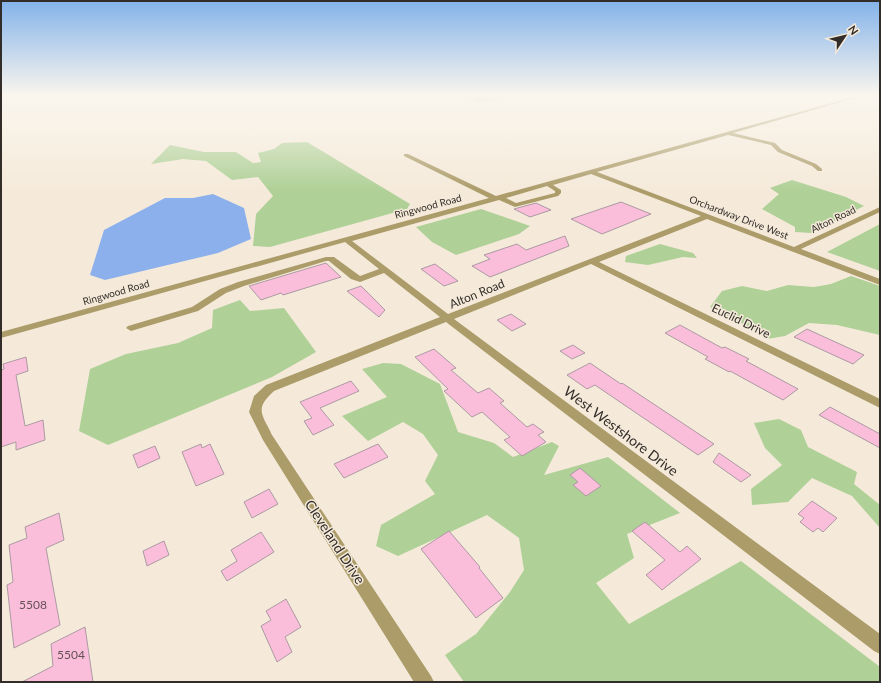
<svg xmlns="http://www.w3.org/2000/svg" width="881" height="683" font-family="Lato,sans-serif">
<rect width="100%" height="100%" fill="#f5eada"/>
<!-- green -->
<g fill="#afd097">
<polygon points="456,96 520,96 479,103"/>
<polygon points="307,142 410,204 407,209 270,247 253,246 256,214 273,196 258,177 232,180 206,161 183,159 151,164 170,145 204,152 236,152 253,163 261,162 258,153 274,149 282,143"/>
<polygon points="792,180 846,197 864,206 811,233 795,232 795,227 762,209 779,194 770,188"/>
<polygon points="481,209 530,226 519,234 456,255 432,242 416,227"/>
<polygon points="880,224 880,271 827,252"/>
<polygon points="660,244 693,253 697,258 683,257 648,265 625,262 626,256"/>
<polygon points="851,276 880,286 880,335 837,325 809,323 785,336 767,339 749,327 710,307 722,291 742,286 767,291 788,285 814,287 831,284"/>
<polygon points="240,300 250,311 284,308 316,352 272,377 108,445 79,431 90,369 126,354 178,343 212,328 213,310"/>
<polygon points="383,363 401,364 440,384 458,432 494,443 513,457 552,442 559,446 544,475 608,457 680,513 627,534 634,558 596,583 629,624 741,561 880,667 880,682 464,682 445,655 476,634 510,592 524,570 519,538 487,515 398,556 376,546 381,525 435,494 425,481 438,455 423,434 403,422 368,441 342,416 387,397 362,369"/>
<polygon points="779,419 801,430 808,447 857,472 854,484 880,505 880,528 852,496 812,478 788,502 752,505 751,489 782,465 765,448 754,423"/>
</g>
<!-- water -->
<polygon fill="#8bb0ec" points="213,194 244,208 251,239 218,253 105,280 90,275 104,230 165,198 193,198"/>
<!-- building -->
<g fill="#fabeda" stroke="#ac9aa2">
<polygon points="621,202 651,214 602,234 571,219"/>
<polygon points="536,203 551,210 530,217 514,209"/>
<polygon points="565,236 569,246 490,277 472,266 490,259 484,255 517,244 526,250"/>
<polygon points="326,263 341,277 283,295 281,293 261,300 249,286"/>
<polygon points="435,264 458,281 444,286 421,269"/>
<polygon points="361,286 385,310 379,317 347,291"/>
<polygon points="511,314 526,324 512,331 497,320"/>
<polygon points="680,325 722,348 725,347 749,359 746,361 798,389 783,400 730,371 729,372 705,359 708,357 665,333"/>
<polygon points="807,329 820,335 864,355 853,364 794,337"/>
<polygon points="573,345 585,353 572,359 560,351"/>
<polygon points="434,349 456,368 451,370 478,393 489,388 504,401 500,403 527,427 533,424 544,432 538,435 546,442 522,456 504,440 510,437 482,412 472,417 444,391 448,389 415,357"/>
<polygon points="26,357 28,371 16,375 25,426 43,420 45,440 16,450 16,442 1,447 1,370 4,369 3,364"/>
<polygon points="590,363 621,384 622,383 714,444 698,455 595,385 587,389 567,375"/>
<polygon points="351,381 359,391 320,408 334,425 313,435 304,421 312,418 300,402"/>
<polygon points="830,407 880,434 880,448 819,415"/>
<polygon points="201,444 202,448 210,444 224,474 196,486 182,452"/>
<polygon points="378,444 388,457 344,478 334,464"/>
<polygon points="155,446 160,458 138,468 133,455"/>
<polygon points="719,453 751,475 741,482 713,462"/>
<polygon points="580,468 601,486 586,496 573,485 578,482 570,475"/>
<polygon points="269,489 278,504 252,518 244,502"/>
<polygon points="812,501 837,518 823,532 818,528 813,532 800,522 804,518 798,514"/>
<polygon points="59,513 64,540 46,548 60,625 14,648 7,585 13,582 9,545 27,538 25,527"/>
<polygon points="645,522 680,552 687,546 701,559 662,590 646,575 665,560 632,531"/>
<polygon points="449,531 480,567 479,568 503,598 476,618 421,549"/>
<polygon points="261,532 274,552 227,581 221,571 237,561 231,550"/>
<polygon points="164,541 169,555 147,566 143,551"/>
<polygon points="286,599 301,627 285,637 292,652 277,662 261,626 271,620 266,611"/>
<polygon points="85,627 93,682 22,682 53,666 51,644"/>
</g>
<g fill="none" stroke-linecap="round" stroke-linejoin="round">
<!-- minor -->
<path fill="#ac9c6a" fill-rule="evenodd" d="M 857,96 L 862,96 L 733,133 L 775,143 L 782,150 L 816,164 L 822,169 L 822,171 L 818,171 L 812,166 L 778,152 L 771,145 L 728,135 L 597,172 L 794,247 L 880,207 L 880,212 L 801,249 L 880,279 L 880,285 L 707,219 L 599,262 L 880,399 L 880,408 L 591,264 L 454,319 L 880,634 L 880,654 L 874,651 L 446,322 L 274,391 C 254,409 262,414 272,435 L 431,676 L 434,682 L 414,682 L 263,440 L 249,412 L 254,396 L 266,385 L 440,317 L 384,273 L 360,282 L 351,279 L 329,261 L 326,261 L 244,286 L 226,293 L 198,311 L 131,331 L 126,328 L 128,326 L 192,307 L 220,289 L 238,282 L 326,257 L 334,257 L 360,276 L 379,269 L 345,242 L 1,338 L 1,332 L 489,198 L 404,156 L 404,154 L 408,154 L 496,196 ZM 591,174 L 701,216 L 448,314 L 352,241 L 499,200 L 515,207 L 558,196 L 561,193 L 561,190 L 553,185 ZM 547,186 L 555,191 L 555,193 L 516,203 L 506,198 Z"/>
</g>
<!-- sky -->
<linearGradient id="sky" x2="0" y2="1"><stop stop-color="#83b2ea"/><stop offset="0.5" stop-color="#faf6ee"/><stop offset="1" stop-color="#faf6ee" stop-opacity="0"/></linearGradient>
<rect width="881" height="191" fill="url(#sky)"/>
<g text-anchor="middle" stroke-width="3" stroke-linejoin="round" paint-order="stroke">
<!-- far-street labels -->
<g font-size="10" fill="#322d28" stroke="#f5eada">
<text transform="translate(428 206) rotate(-15)" y="4">Ringwood Road</text>
<text transform="translate(739 217) rotate(21)" y="4">Orchardway Drive West</text>
<text transform="translate(833 219) rotate(-26)" y="4">Alton Road</text>
<text transform="translate(116 292) rotate(-16)" y="4">Ringwood Road</text>
</g>
<!-- street labels -->
<g font-size="12" fill="#322d28" stroke="#f5eada">
<text transform="translate(477 294) rotate(-22)" y="4">Alton Road</text>
<text transform="translate(741 321) rotate(26)" y="4">Euclid Drive</text>
</g>
<!-- near-number labels -->
<g font-size="12" fill="#645154">
<text x="33" y="609">5508</text>
<text x="71" y="659">5504</text>
</g>
<!-- near-street labels -->
<g font-size="14" fill="#322d28" stroke="#f5eada">
<text transform="translate(621 431) rotate(37)" y="5">West Westshore Drive</text>
<text transform="translate(335 542) rotate(57)" y="5">Cleveland Drive</text>
</g>
</g>
<!-- border -->
<rect width="881" height="683" fill="none" stroke="#322d28" stroke-width="4"/>
<!-- north arrow -->
<g transform="translate(845 36) rotate(55)" stroke="#f5eada" stroke-width="3" paint-order="stroke">
<path d="M0-3L7 15L0 10L-7 15Z" fill="#322d28"/>
<text y="-6" font-size="11" font-weight="bold" text-anchor="middle" fill="#322d28">N</text>
</g>
</svg>
